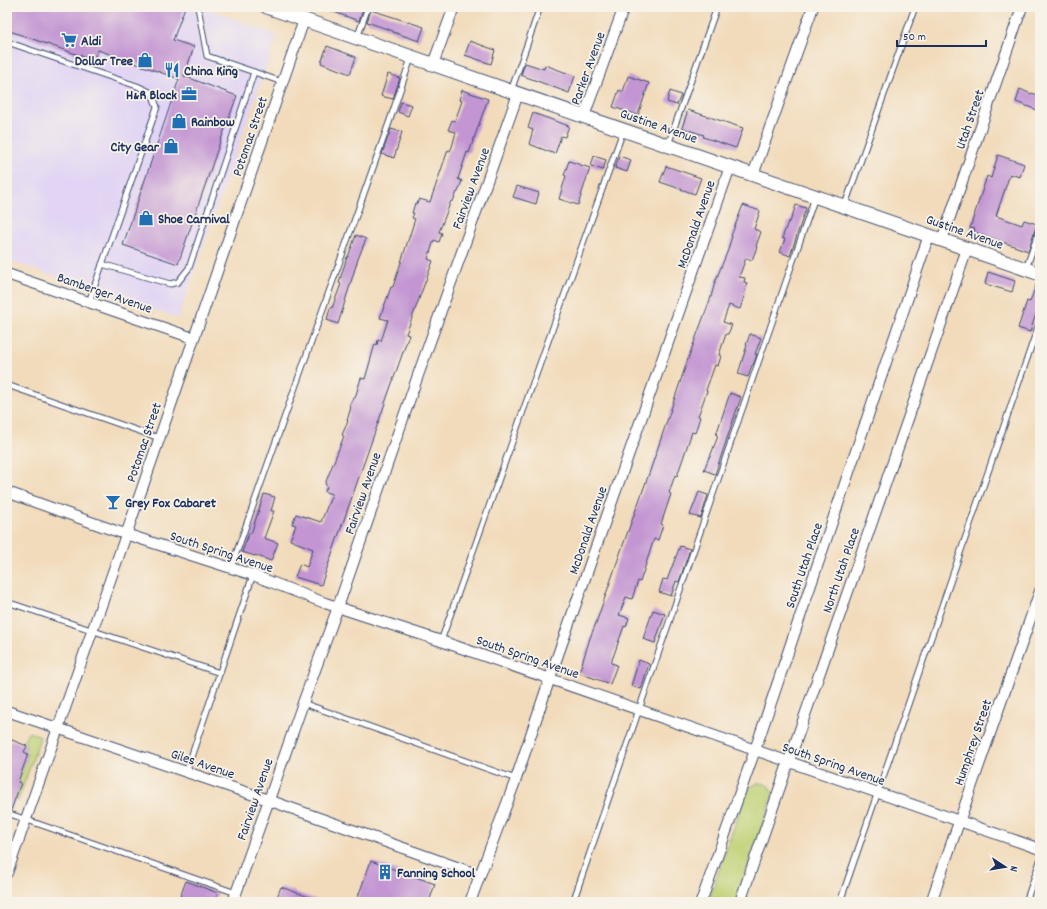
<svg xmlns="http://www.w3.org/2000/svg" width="1047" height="909" font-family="Dekko,sans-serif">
<rect width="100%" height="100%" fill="#f7f3e8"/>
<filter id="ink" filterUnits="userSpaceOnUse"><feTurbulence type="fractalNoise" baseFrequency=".025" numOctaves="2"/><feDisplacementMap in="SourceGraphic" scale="8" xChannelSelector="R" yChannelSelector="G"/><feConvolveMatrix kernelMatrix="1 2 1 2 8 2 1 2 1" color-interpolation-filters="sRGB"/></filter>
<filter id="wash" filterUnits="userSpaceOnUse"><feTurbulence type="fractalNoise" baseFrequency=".012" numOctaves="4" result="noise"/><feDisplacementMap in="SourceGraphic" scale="16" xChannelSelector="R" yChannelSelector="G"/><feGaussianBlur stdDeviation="0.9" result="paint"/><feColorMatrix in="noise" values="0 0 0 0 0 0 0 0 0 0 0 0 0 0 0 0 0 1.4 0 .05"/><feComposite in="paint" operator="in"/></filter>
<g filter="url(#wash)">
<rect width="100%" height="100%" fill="#f2dbbb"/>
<!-- built -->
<polygon fill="#e1d4f4" points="7,7 208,7 209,9 277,36 178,318 7,260"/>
<!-- green -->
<g fill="#bfd174" stroke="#6d8069">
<polygon points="29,732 38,735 40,738 18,801 15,800 21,783 18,782 28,754 24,752 27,746 25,745 25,743 24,741 27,734"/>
<path d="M 758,783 C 768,784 771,786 773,795 L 735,902 L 708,902 L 746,793 L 749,788 Z"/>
</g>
<g id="blocks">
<!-- building -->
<g fill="#c396d3">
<polygon points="7,7 133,7 144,11 146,7 185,7 173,40 194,47 184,76 237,96 220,142 178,264 123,245 179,79 98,50 93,60 7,30"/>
<polygon points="324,7 356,7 363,9 359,21 323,8"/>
<polygon points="371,10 424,27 419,41 393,32 393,31 367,22"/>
<polygon points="470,41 495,50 491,64 465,55"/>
<polygon points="327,46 356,57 350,74 321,63"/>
<polygon points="525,63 544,69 545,65 575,76 569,93 521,75"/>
<polygon points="388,74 400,78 393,99 381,96"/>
<polygon points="628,76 649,83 638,115 613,107 619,90 623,92"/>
<polygon points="1020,89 1031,94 1032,93 1040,96 1040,111 1016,102"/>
<polygon points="462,90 488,99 479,124 470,150 469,153 467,152 458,179 462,181 458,192 457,192 453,201 451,201 439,232 442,233 439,242 434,240 428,259 433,261 406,334 409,335 321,585 295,577 300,564 307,567 313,549 290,540 296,525 292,524 296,514 321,522 332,494 325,492 327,486 325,484 344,436 342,435 348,421 347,421 351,407 349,406 353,398 355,398 361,378 365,379 375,344 377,345 378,340 381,341 388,320 380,318 391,287 393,287 415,219 412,218 414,213 412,213 415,203 417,204 419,199 430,202 448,150 450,151 452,147 456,132 448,130 452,120 455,121 462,101 459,100"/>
<polygon points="670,91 681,95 677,105 667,102"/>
<polygon points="401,102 412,105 408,116 398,112"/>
<polygon points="688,110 743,128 736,148 703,137 704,135 682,128"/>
<polygon points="533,113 569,126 565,137 561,136 555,154 529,144 533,130 528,128"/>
<polygon points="391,129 402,132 394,158 382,154"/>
<polygon points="998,155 1024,164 1020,177 1010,174 996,216 1022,225 1024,220 1037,224 1028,251 974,232 975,229 970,228 987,176 991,178"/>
<polygon points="594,156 606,160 603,170 591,166"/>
<polygon points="619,156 631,160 627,172 615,168"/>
<polygon points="569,161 590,168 578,205 559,199 566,176 564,175"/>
<polygon points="666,166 701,178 695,194 660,182"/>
<polygon points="517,186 539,193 536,204 513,197"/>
<polygon points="743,205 760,211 754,229 761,232 756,246 757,247 752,260 746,258 739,277 745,278 744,282 747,283 744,294 745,294 740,309 729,305 723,322 732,325 728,334 726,334 719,355 721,356 718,366 715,365 706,390 707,391 698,416 700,417 695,433 692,432 677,476 675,475 669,493 671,494 661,524 663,525 658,540 654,539 640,582 638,581 632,599 626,597 619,615 629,618 626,627 624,626 611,663 617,665 610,684 579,673 590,638 596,623 623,545 650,471 689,356 711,297 715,282 728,250 732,236 731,236"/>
<polygon points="796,205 806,208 790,256 780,252 785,239 782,238 788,222 790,222"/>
<polygon points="356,235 366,239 358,259 338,324 327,320 330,308 332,308 341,284 339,283 347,257 348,257"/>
<polygon points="988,272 1015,281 1012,292 985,284"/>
<polygon points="1037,282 1040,282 1040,302 1030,332 1018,328 1027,301 1030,302"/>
<polygon points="750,334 761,338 755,354 757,354 753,365 752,365 748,377 738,374 747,345 746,345"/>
<polygon points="730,393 741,397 715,474 704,470 709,457 710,457 718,436 716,435"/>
<polygon points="699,492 708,495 701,518 690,515"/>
<polygon points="264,494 275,497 271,511 274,511 264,538 278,543 271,561 255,555 255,556 242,552 249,533 251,534"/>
<polygon points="680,546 690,549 679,582 676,581 671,596 659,592 663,579 667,580"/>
<polygon points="653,610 665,614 655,643 643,639"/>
<polygon points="639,660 649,664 641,689 631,686"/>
<polygon points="7,740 11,742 12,740 27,746 24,752 28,754 18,782 21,783 11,810 7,809"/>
<polygon points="371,861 435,884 429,902 356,902"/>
<polygon points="186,881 218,893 214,902 178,902"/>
<polygon points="281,887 320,901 320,902 275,902"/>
</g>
</g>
</g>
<g filter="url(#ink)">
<use href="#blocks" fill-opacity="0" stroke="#3b496c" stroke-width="1"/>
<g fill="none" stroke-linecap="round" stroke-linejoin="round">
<defs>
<g id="service">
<polyline points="357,38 368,7"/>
<polyline points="7,42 137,86 152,93 157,107 89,302"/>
<polyline points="254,72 282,82"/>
<polyline points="511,91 540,7"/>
<polyline points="668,145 717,7"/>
<polyline points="845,205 915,7"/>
<polyline points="102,264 170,284 178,282 189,268 254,72 207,56 198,7"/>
<polyline points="1026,269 1040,228"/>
<polyline points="7,385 159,438"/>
<polyline points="231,568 390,120 411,58"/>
<polyline points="7,602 220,673"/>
<polyline points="441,641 623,131"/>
<polyline points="303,703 516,779"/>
<polyline points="186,772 253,575"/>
<polyline points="7,813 236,893"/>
<polyline points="573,902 815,197"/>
<polyline points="840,902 1040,321"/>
<polyline points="1026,902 1040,861"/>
</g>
<g id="minor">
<polyline points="433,64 454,7"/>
<polyline points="584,116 624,7"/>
<polyline points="753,175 813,7"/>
<polyline points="942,240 1022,7"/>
<polyline points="7,274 193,338"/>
<polyline points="7,492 113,530 253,575 325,603 441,641 1040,849"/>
<polyline points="7,711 257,796 479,875"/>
<polyline points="7,873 126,535 304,20"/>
<polyline points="233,902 303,703 338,607 416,381 518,94"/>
<polyline points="470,902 516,779 554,666 730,167"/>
<polyline points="701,902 755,750 929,235"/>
<polyline points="740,902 967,249"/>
<polyline points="931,902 1040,591"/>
</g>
<polyline id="tertiary" points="267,7 1040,274"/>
</defs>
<!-- service casing -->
<use href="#service" stroke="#3b496c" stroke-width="7"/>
<!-- minor casing -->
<use href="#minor" stroke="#3b496c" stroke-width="12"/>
<!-- tertiary casing -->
<use href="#tertiary" stroke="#3b496c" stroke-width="15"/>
<!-- service -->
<use href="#service" stroke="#fff" stroke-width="5"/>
<!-- minor -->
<use href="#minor" stroke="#fff" stroke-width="10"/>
<!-- tertiary -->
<use href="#tertiary" stroke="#fff" stroke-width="13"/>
</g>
</g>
<!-- icons -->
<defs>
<symbol id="supermarket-bare" viewBox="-9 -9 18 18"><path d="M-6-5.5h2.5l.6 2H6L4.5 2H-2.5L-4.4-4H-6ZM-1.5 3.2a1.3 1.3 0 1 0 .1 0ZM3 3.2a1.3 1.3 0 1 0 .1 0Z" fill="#1f6fb2" stroke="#f7f3e8" stroke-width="2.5" paint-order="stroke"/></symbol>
<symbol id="shop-bare" viewBox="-9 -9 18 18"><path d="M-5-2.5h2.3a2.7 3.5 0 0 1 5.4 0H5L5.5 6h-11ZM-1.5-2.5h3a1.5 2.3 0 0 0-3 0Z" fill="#1f6fb2" stroke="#f7f3e8" stroke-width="2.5" paint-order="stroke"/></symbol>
<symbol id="restaurant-bare" viewBox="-9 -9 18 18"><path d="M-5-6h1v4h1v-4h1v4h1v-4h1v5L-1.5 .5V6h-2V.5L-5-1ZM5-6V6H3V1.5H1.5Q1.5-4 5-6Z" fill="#1f6fb2" stroke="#f7f3e8" stroke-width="2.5" paint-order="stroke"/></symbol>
<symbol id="office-bare" viewBox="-9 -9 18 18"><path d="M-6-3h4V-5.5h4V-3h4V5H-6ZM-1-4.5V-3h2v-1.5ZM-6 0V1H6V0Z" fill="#1f6fb2" stroke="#f7f3e8" stroke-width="2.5" paint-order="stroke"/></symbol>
<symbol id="bar-bare" viewBox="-9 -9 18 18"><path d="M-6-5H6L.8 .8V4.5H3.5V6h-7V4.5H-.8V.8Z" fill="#1f6fb2" stroke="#f7f3e8" stroke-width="2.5" paint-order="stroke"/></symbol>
<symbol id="building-bare" viewBox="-9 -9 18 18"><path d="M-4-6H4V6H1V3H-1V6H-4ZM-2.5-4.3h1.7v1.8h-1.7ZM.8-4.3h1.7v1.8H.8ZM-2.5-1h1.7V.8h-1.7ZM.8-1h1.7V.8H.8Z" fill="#1f6fb2" stroke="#f7f3e8" stroke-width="2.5" paint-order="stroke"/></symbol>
</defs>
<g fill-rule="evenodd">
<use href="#supermarket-bare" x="58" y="29" width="22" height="22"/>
<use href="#shop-bare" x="134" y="49" width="22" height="22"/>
<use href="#restaurant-bare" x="161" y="59" width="22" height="22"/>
<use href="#office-bare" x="178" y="83" width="22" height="22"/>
<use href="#shop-bare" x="168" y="110" width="22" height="22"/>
<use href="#shop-bare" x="160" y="135" width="22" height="22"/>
<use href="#shop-bare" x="135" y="207" width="22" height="22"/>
<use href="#bar-bare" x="102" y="491" width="22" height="22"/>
<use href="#building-bare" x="374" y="861" width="22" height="22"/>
</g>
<g text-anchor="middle" stroke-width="3.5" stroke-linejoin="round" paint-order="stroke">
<!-- poi labels -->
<g font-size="14" font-weight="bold" fill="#1b2f5e" stroke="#f7f3e8" text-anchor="start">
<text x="81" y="45">Aldi</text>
<text x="133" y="65" text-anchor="end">Dollar Tree</text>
<text x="184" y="75">China King</text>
<text x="177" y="99" text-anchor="end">H&amp;R Block</text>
<text x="191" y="126">Rainbow</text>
<text x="159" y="151" text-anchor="end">City Gear</text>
<text x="158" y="223">Shoe Carnival</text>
<text x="125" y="507">Grey Fox Cabaret</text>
<text x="397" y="877">Fanning School</text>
</g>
<!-- street labels -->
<g font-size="14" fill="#1b2f5e" stroke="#f7f3e8">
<text transform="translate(587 68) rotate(-70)" y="5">Parker Avenue</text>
<text transform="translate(969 119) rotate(-71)" y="5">Utah Street</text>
<text transform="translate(659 125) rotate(19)" y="5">Gustine Avenue</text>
<text transform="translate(249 136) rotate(-71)" y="5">Potomac Street</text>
<text transform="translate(470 188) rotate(-70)" y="5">Fairview Avenue</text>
<text transform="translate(695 224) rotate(-71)" y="5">McDonald Avenue</text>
<text transform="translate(965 231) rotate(19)" y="5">Gustine Avenue</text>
<text transform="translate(105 292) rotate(19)" y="5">Bamberger Avenue</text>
<text transform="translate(143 442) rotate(-71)" y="5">Potomac Street</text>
<text transform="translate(362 493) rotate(-71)" y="5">Fairview Avenue</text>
<text transform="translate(587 530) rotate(-71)" y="5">McDonald Avenue</text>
<text transform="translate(222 551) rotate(18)" y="5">South Spring Avenue</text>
<text transform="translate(803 565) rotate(-71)" y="5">South Utah Place</text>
<text transform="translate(840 570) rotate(-71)" y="5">North Utah Place</text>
<text transform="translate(528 656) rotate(19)" y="5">South Spring Avenue</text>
<text transform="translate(972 742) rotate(-71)" y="5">Humphrey Street</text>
<text transform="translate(203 763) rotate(19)" y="5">Giles Avenue</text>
<text transform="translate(834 763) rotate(19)" y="5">South Spring Avenue</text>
<text transform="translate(254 799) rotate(-71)" y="5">Fairview Avenue</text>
</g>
</g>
<!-- margin -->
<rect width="1047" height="909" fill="none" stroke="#f7f3e8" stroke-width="24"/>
<!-- north arrow -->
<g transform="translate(1005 867) rotate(102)" stroke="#f7f3e8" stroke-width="3" paint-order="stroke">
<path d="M0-3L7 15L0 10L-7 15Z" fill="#1b2f5e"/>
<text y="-6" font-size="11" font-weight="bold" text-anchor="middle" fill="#1b2f5e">N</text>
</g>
<!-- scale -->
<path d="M897 40v6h89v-6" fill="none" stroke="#1b2f5e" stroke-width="2"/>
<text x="903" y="40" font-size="12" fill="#1b2f5e" stroke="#f7f3e8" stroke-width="3" paint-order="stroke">50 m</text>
</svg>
